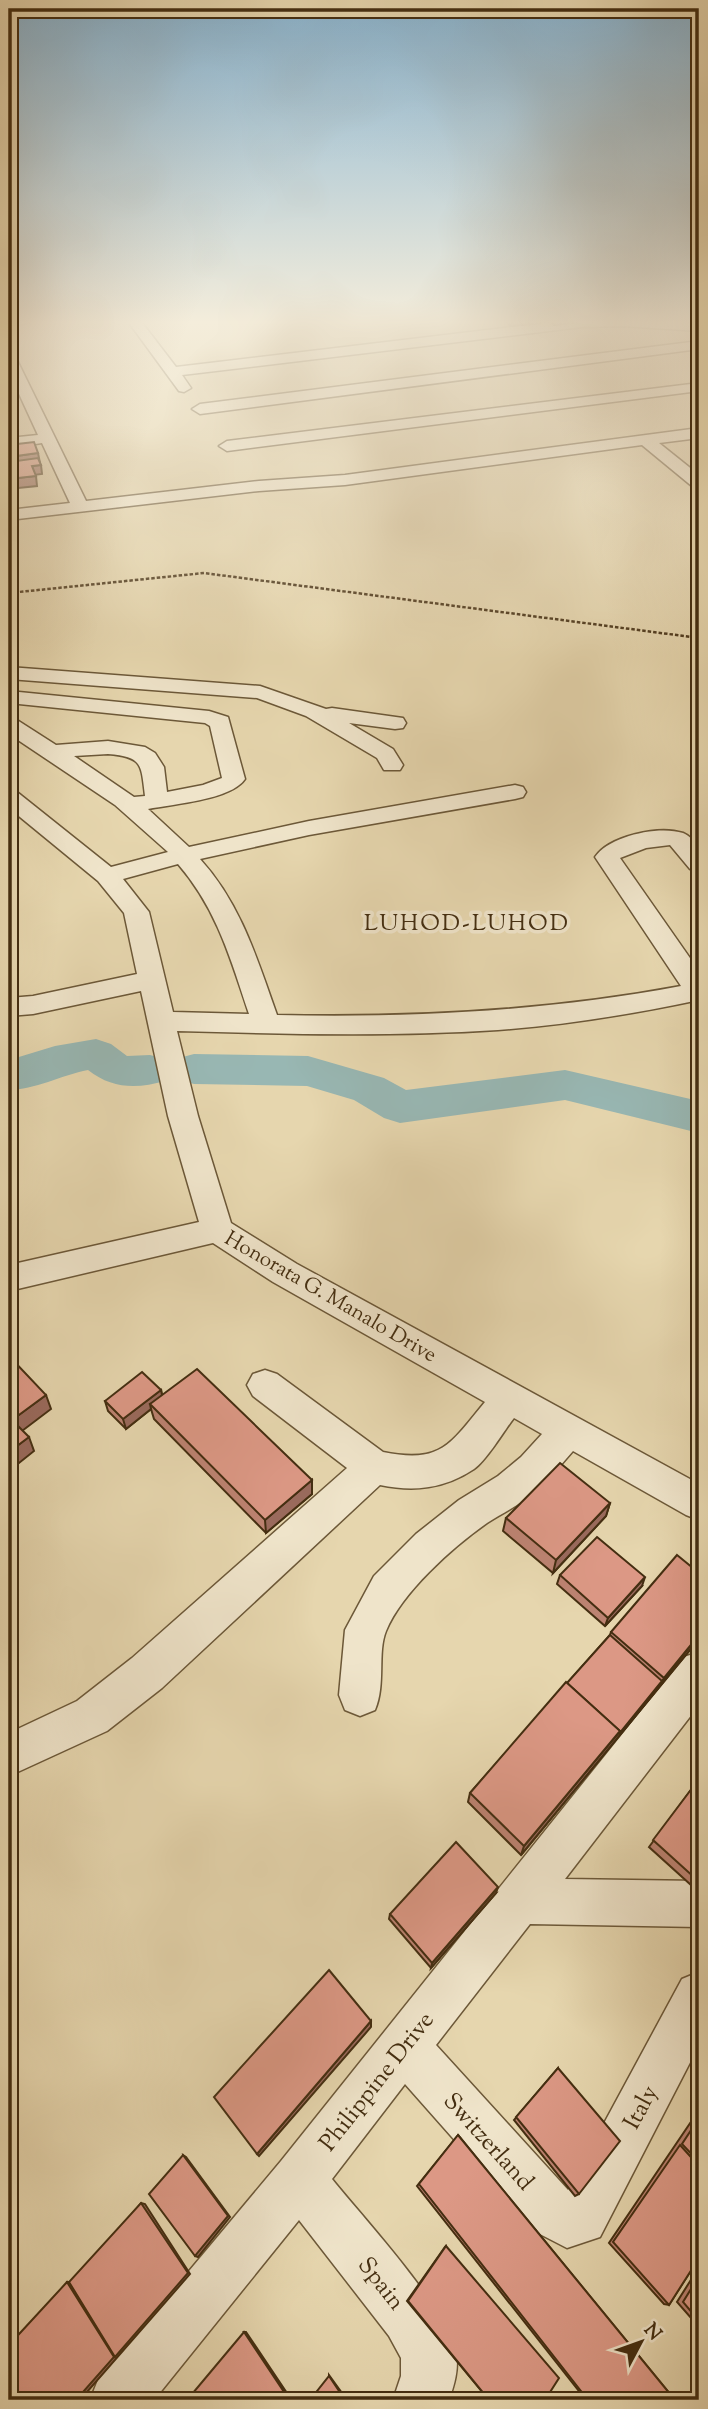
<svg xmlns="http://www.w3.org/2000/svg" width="708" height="2409" font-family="'Sorts Mill Goudy',serif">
<rect width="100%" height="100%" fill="#e6d6ae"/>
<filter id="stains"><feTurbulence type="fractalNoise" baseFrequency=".00286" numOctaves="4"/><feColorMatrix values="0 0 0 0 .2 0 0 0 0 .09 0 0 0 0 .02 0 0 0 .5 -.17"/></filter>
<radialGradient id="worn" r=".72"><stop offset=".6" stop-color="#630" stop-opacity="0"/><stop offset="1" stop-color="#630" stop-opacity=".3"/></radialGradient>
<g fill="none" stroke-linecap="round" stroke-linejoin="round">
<!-- river -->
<g fill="#98b7b3" fill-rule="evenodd">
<path d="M 96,1039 L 111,1044 L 127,1056 L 150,1055 L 165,1059 L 172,1070 L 165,1081 C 137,1089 112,1089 88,1070 C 62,1075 34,1090 9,1090 L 9,1060 L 55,1046 Z"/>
<polygon points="194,1054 308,1056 384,1078 406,1090 565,1070 699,1101 699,1133 565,1100 400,1123 384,1118 354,1100 307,1086 194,1084 179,1080 172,1069 179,1058"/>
</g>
<defs>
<g id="minor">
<polygon points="9,320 38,320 9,327"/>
<polygon points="127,320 140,320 176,367 571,320 699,323 699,331 622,326 583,327 182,375 191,388 184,392 179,391"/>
<polygon points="699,341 699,349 200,414 192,409 200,404"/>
<polygon points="9,354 16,358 86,501 259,481 345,475 699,428 699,438 659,443 699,475 699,488 693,487 642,445 345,485 259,491 9,520 9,510 70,503 42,443 9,448 9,438 38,435 9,372"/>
<polygon points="699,383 699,391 227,451 219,446 227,441"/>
<polygon points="9,667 260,686 326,709 332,708 403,718 406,723 403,728 395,729 349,723 393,749 403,765 400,770 384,770 377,758 306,716 257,698 9,679"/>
<path d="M 9,691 L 209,711 L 228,717 L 245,779 C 231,800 173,804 148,809 L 189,847 L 309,821 L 515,785 L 523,787 L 526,792 L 523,797 L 515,799 L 309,835 L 200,859 C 241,904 257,959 277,1015 C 413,1018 547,1011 681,986 L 595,857 C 609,836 659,825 683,833 C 690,836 695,842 699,848 L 699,871 L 690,869 L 670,845 L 646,848 L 620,858 L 699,971 L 699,1000 C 633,1014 566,1025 498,1030 C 391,1037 284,1034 177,1031 L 198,1116 L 231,1223 L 297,1264 L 699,1484 L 699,1520 L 686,1515 L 573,1451 C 557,1469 543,1487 524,1500 C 512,1509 499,1515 487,1523 C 453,1547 402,1592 386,1631 C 377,1653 386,1684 375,1710 L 360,1716 L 345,1710 L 339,1695 L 345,1630 L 374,1576 L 416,1534 L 459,1500 L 498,1476 L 521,1457 L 542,1434 L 514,1418 C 503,1432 487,1460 474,1469 C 444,1489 414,1492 380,1485 L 162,1688 L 107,1731 L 9,1776 L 9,1733 L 77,1701 L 132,1658 L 347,1468 L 253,1396 L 247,1385 L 253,1374 L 265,1370 L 277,1374 L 383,1452 C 442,1464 450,1444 485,1402 L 273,1282 L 213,1243 L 9,1291 L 9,1265 L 199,1222 L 168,1116 L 141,991 L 33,1014 L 9,1016 L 9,998 L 33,996 L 137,974 L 124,913 L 98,881 L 9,808 L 9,790 L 17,792 L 111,867 L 168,852 L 115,805 L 9,734 L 9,719 L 17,720 L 56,745 L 108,741 L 145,747 L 155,753 L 164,767 L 167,792 L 203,785 L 222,778 L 210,726 L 205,723 L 9,703 ZM 108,754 C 143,757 141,764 145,796 L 134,797 L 74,756 ZM 178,864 C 217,909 231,960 249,1014 L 173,1012 L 149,912 L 123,879 Z"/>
<path d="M 699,1652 L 699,1705 L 565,1879 L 699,1881 L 699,1927 L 530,1924 L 436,2045 L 568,2190 L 682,1979 L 699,1972 L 699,2045 L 600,2237 L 567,2248 L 536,2232 L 405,2084 L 332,2179 C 364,2219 445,2305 456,2353 C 459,2370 454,2385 449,2400 L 393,2400 L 401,2376 L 401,2358 L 389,2336 L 299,2220 L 154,2400 L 90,2400 L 98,2380 L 281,2161 L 684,1657 Z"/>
</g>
</defs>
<!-- minor casing -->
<use href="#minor" stroke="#6c5838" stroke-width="3"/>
<!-- path -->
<polyline stroke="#442e11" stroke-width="2.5" stroke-dasharray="3.5 2" stroke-linecap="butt" points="9,593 204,573 699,638"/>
<!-- minor -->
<use href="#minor" fill="#efe4ca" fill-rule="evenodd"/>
</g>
<!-- wall -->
<g fill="#bd8372" stroke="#442e11" stroke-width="2">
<polygon points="504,320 540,320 540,323 511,326"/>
<polygon points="546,320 578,320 577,322 554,325"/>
<polygon points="161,1390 162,1395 312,1480 312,1494 266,1533 154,1419 151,1409 126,1429 108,1411 105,1401"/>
<polygon points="610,1503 606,1516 553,1573 503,1531 506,1518"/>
<polygon points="560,1575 642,1586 605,1626 557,1584"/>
<polygon points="611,1632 699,1639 521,1855 468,1802 470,1793 610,1635"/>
<polygon points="699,1779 696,1879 691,1885 649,1847"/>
<polygon points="496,1893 431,1968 389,1919 390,1914"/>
<polygon points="558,2068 579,2194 575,2196 514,2120"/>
<polygon points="699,2110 699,2258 669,2305 664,2304 609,2243"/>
<polygon points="458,2135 675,2400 586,2400 417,2186"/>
<polygon points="446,2246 489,2400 407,2301 445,2247"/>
<polygon points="699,2267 699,2327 677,2302"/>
</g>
<!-- shaded-wall -->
<g fill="#9a6a5d" stroke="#442e11" stroke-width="2">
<polygon points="511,320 540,320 540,323 511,326"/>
<polygon points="555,320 578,320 577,322 554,325"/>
<polygon points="592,320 616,320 591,322"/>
<polygon points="38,453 40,463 9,466 9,457"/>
<polygon points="41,465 42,474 34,475 32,466"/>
<polygon points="36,476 37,486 9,489 9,479"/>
<polygon points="161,1390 163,1400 150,1404 151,1409 126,1429 123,1419"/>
<polygon points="46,1395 51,1409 18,1434 12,1420"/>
<polygon points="29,1437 34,1451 9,1471 9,1452"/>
<polygon points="312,1480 312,1494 266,1533 265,1520"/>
<polygon points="610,1503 606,1516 553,1573 556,1560"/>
<polygon points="645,1577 642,1586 605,1626 608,1618"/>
<polygon points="699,1635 699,1639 521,1855 524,1846 662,1681"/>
<polygon points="498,1887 496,1893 431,1968 432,1963"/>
<polygon points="371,2021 371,2027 259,2156 257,2154"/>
<polygon points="183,2155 186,2157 230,2217 198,2257 195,2256"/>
<polygon points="141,2203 145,2204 190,2274 80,2400 76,2400 67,2282 74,2282"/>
<polygon points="244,2332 246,2332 287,2393 286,2395"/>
<polygon points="329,2375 347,2400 345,2400 329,2376"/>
</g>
<!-- building -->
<g fill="#dc9885" stroke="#442e11" stroke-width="2">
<polygon points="34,442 38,453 9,457 9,445"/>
<polygon points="38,458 41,465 32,466 36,476 9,479 9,462"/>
<polygon points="9,1356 46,1395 12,1420 29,1437 9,1452"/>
<polygon points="197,1369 312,1480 265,1520 150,1404"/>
<polygon points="142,1372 161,1390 123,1419 105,1401"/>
<polygon points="560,1463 610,1503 556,1560 506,1518"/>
<polygon points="597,1537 645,1577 608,1618 560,1575"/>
<polygon points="677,1555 699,1573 699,1635 664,1678 611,1632"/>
<polygon points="610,1635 662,1681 619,1734 620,1731 567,1683"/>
<polygon points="566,1682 620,1731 524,1846 470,1793"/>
<polygon points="699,1779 699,1874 696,1879 653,1840"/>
<polygon points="456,1842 498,1887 432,1963 390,1914"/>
<polygon points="329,1970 371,2021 257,2154 214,2097"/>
<polygon points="558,2068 620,2141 579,2194 516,2117"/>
<polygon points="699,2118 699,2162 682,2144"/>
<polygon points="458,2135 675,2400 588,2400 419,2184"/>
<polygon points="680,2145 699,2166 699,2258 669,2305 613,2242"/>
<polygon points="183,2155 228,2216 195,2256 149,2194"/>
<polygon points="141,2203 188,2273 115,2357 69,2282"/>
<polygon points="446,2246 559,2378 545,2400 489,2400 408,2301"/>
<polygon points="699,2276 699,2321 683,2302"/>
<polygon points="67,2282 114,2357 76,2400 9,2400 9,2345"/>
<polygon points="244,2332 286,2395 281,2400 187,2400"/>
<polygon points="329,2376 345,2400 310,2400"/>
</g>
<!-- sky -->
<linearGradient id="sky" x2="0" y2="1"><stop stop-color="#88b5d3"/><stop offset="0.49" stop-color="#f4eddb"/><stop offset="1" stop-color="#f4eddb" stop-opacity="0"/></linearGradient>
<rect width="708" height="658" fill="url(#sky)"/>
<g text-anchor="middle" stroke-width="7" stroke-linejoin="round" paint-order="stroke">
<!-- street labels -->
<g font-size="21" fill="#442e11" stroke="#efe4ca">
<text transform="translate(331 1296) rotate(30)" y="7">Honorata G. Manalo Drive</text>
</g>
<!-- neighbourhood labels -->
<g font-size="23" letter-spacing="2" fill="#442e11" stroke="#efe4ca">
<text x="467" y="930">LUHOD-LUHOD</text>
</g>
<!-- near-street labels -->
<g font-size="24" fill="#442e11" stroke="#efe4ca">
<text transform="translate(376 2081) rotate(-52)" y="8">Philippine Drive</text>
<text transform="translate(640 2107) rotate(-62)" y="8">Italy</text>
<text transform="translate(489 2141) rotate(48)" y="8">Switzerland</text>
<text transform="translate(382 2283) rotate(52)" y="8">Spain</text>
</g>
</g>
<!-- margin -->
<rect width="708" height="2409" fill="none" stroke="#e6d6ae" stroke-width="35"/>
<rect x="10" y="10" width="687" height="2388" fill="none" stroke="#442e11" stroke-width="3.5"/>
<rect x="18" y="18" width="673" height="2374" fill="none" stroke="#442e11" stroke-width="2"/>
<!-- north arrow -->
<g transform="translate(641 2342) rotate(49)" stroke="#efe4ca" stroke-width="5" paint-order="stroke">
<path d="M0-5L12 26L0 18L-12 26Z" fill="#442e11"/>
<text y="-10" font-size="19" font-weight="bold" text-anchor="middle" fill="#442e11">N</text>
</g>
<rect width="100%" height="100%" filter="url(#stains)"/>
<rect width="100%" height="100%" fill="url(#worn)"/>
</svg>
